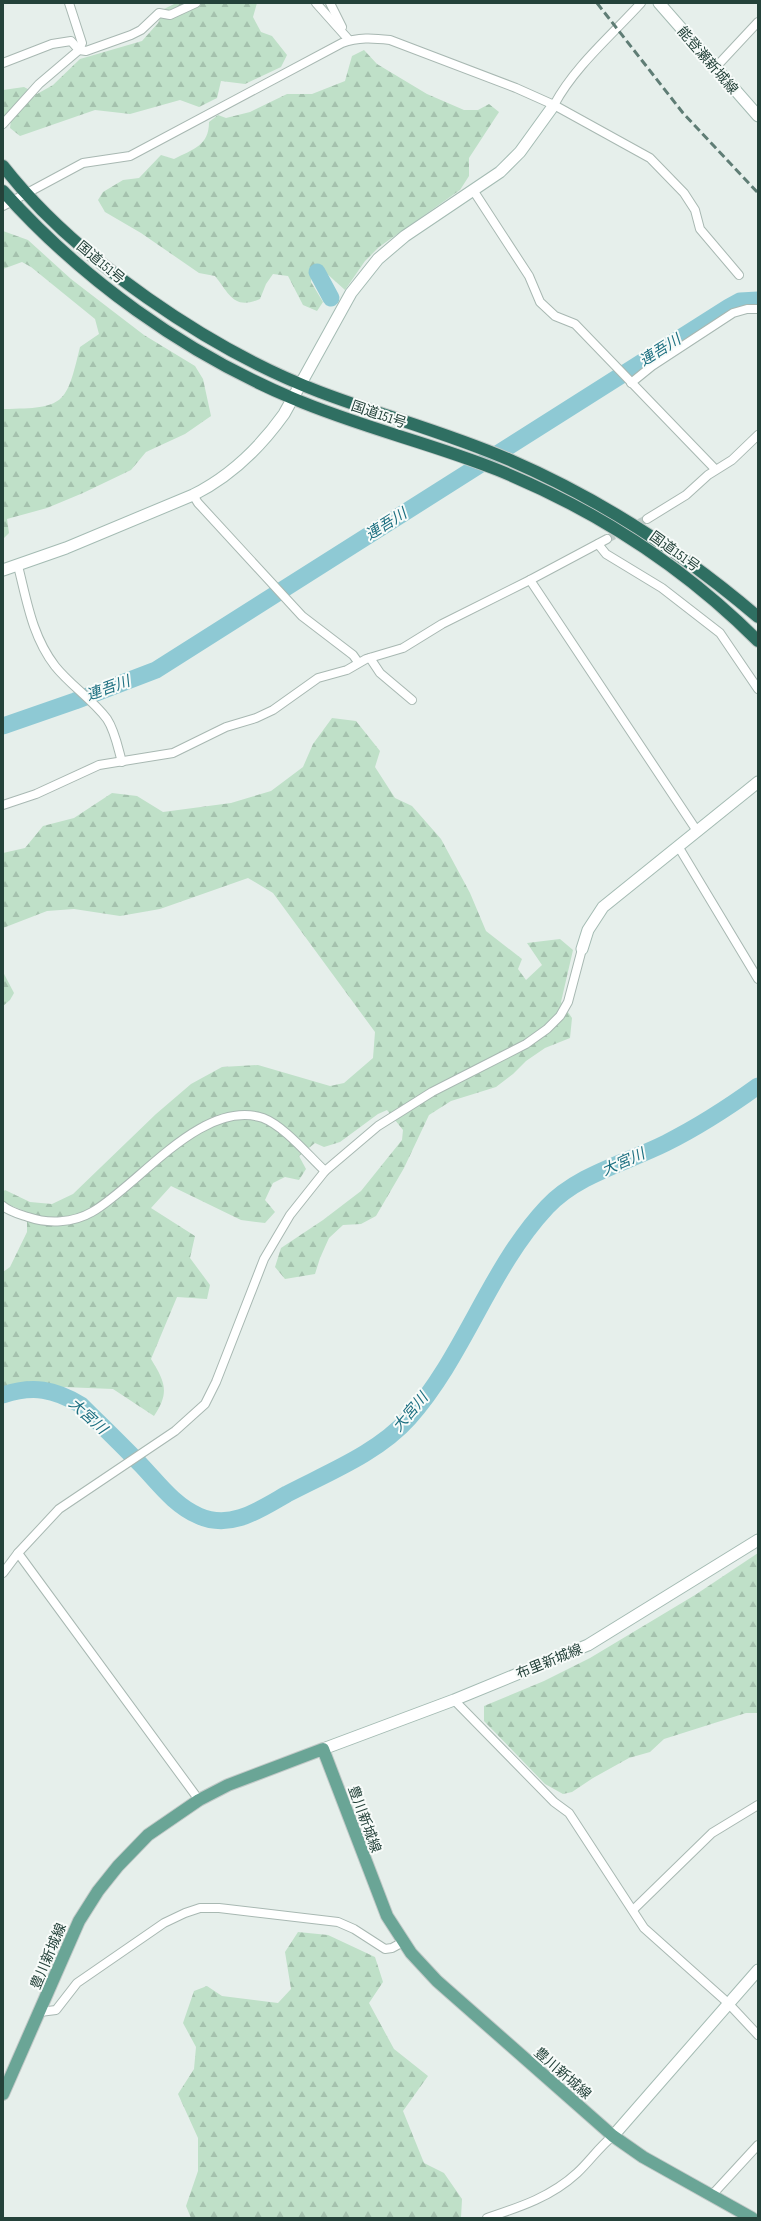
<svg xmlns="http://www.w3.org/2000/svg" width="761" height="2221" font-family="'Sofia Sans Condensed','Noto Sans JP',sans-serif">
<defs>
<pattern id="forest-firs" width="22" height="20" patternUnits="userSpaceOnUse"><rect width="22" height="20" fill="#bfe0c8"/><path d="M5 1l3.5 6h-7zM16 11l3.5 6h-7z" fill="#a4c1ad"/></pattern>
</defs>
<rect width="100%" height="100%" fill="#e6efeb"/>
<!-- forest -->
<g fill="url(#forest-firs)">
<polygon points="176,3 257,3 253,17 261,32 272,36 287,55 281,67 245,84 221,81 217,98 199,107 180,100 130,114 95,110 20,136 10,128 11,120 3,118 3,90 24,87 37,94 53,85 80,59 142,41 158,23 164,9"/>
<path d="M 364,50 L 377,64 L 427,94 L 464,110 L 478,110 L 489,104 L 499,112 L 469,158 L 469,176 L 460,190 L 379,247 L 365,261 L 345,290 L 325,272 L 312,270 L 311,282 L 323,302 L 317,311 L 303,305 L 288,276 L 273,274 L 266,284 L 260,299 C 234,310 230,295 215,276 L 199,273 L 141,233 L 105,212 L 98,200 L 103,192 L 123,180 L 139,178 L 161,155 L 174,159 C 193,149 209,146 209,122 L 218,115 L 226,118 L 250,112 L 287,94 L 312,94 L 345,81 L 352,56 Z"/>
<path d="M 3,231 L 28,240 L 71,279 L 110,309 L 144,335 L 195,366 L 203,379 L 211,416 L 185,434 L 146,452 L 131,470 L 83,493 L 47,508 L 7,519 L 9,533 L 4,538 L 3,411 L 4,409 C 65,408 66,405 80,347 L 99,334 L 95,319 L 31,267 L 22,262 L 3,269 Z"/>
<path d="M 332,718 L 356,721 L 380,751 L 375,767 L 395,798 L 412,806 L 441,839 L 470,893 L 486,931 L 522,959 L 518,969 L 526,980 L 542,965 L 527,943 L 560,939 L 573,950 L 561,1002 L 572,1018 L 570,1038 L 545,1048 L 526,1061 L 513,1074 L 496,1087 L 451,1101 L 429,1115 L 404,1168 L 376,1216 L 361,1224 L 343,1225 L 329,1238 L 320,1258 L 315,1274 L 285,1279 L 275,1267 L 281,1248 L 323,1220 L 361,1191 L 402,1140 L 403,1130 L 387,1110 L 378,1114 L 340,1142 L 324,1147 L 315,1143 L 299,1156 L 306,1169 L 299,1180 L 285,1177 L 273,1183 L 265,1200 L 275,1212 L 265,1223 L 241,1220 L 171,1186 L 151,1208 L 195,1236 L 190,1258 L 210,1285 L 207,1299 L 177,1297 L 151,1359 C 165,1382 170,1392 154,1416 L 113,1389 L 14,1385 L 3,1388 L 3,1272 L 10,1267 L 27,1232 L 27,1212 L 7,1204 L 3,1201 L 3,1192 L 5,1190 L 30,1202 L 52,1204 L 73,1194 L 156,1114 L 191,1084 L 222,1067 L 258,1065 L 330,1086 L 344,1083 L 373,1058 L 375,1032 L 273,893 L 248,878 L 160,909 L 120,916 L 74,909 L 47,911 L 3,928 L 3,853 L 25,848 L 43,826 L 74,818 L 112,793 L 137,796 L 163,812 L 231,803 L 271,791 L 303,767 L 313,744 Z"/>
<polygon points="3,972 14,993 10,1000 3,1006"/>
<polygon points="758,1553 758,1713 746,1713 664,1739 650,1752 629,1758 593,1778 572,1792 563,1794 545,1784 484,1721 484,1706 544,1681 590,1658 695,1595"/>
<polygon points="298,1932 328,1935 375,1957 383,1982 369,2003 394,2049 428,2076 403,2111 424,2163 444,2173 462,2199 461,2218 191,2218 186,2206 198,2171 198,2138 178,2094 194,2069 196,2047 183,2023 194,1991 207,1986 222,1996 278,2003 291,1989 285,1952"/>
</g>
<g fill="none" stroke-linecap="round" stroke-linejoin="round">
<!-- river -->
<g stroke="#8ec9d4" stroke-width="17">
<polyline points="317,272 331,298"/>
<polyline points="3,726 75,701 156,670 729,307 740,301 758,300"/>
<path d="M 3,1395 C 33,1385 54,1389 81,1405 C 101,1425 122,1445 142,1466 C 159,1484 175,1506 199,1516 C 231,1530 259,1510 287,1494 C 327,1473 378,1453 409,1418 C 465,1355 489,1269 547,1207 C 578,1174 626,1163 666,1143 C 698,1127 729,1107 758,1086"/>
</g>
<!-- street-tunnel -->
<polyline stroke="#bfccc8" stroke-width="8" stroke-dasharray="8 4" stroke-linecap="butt" points="607,539 647,519"/>
<defs>
<g id="street">
<polyline points="316,3 349,40"/>
<polyline points="330,3 342,27"/>
<polyline points="3,63 52,44 71,41 79,50 86,51 131,35 141,30 159,13 170,15 196,3"/>
<polyline points="715,68 758,22"/>
<path d="M 554,105 C 575,66 611,36 641,3"/>
<polyline points="3,124 39,84 79,50 82,43 69,3"/>
<polyline points="473,190 529,276 540,302 555,316 575,324 715,469"/>
<path d="M 3,206 L 83,163 L 130,156 L 342,43 C 358,37 373,38 390,40 L 516,88 L 554,105 L 650,158 L 684,193 L 695,210 L 700,229 L 739,275"/>
<polyline points="631,383 652,366 733,313 747,309 758,309"/>
<polyline points="193,495 198,503 302,616 353,655 358,662"/>
<polyline points="647,519 686,495 708,475 732,460 758,435"/>
<polyline points="598,544 606,554 662,588 720,633 758,689"/>
<path d="M 18,566 C 27,601 32,636 55,666 C 70,685 92,699 107,719 C 115,731 118,748 122,762"/>
<polyline points="530,580 697,831"/>
<polyline points="370,658 380,673 412,700"/>
<polyline points="3,805 36,794 99,765 173,753 226,727 256,718 273,710 318,678 347,670 366,659 403,648 442,624 530,580 607,539"/>
<polyline points="678,846 758,979"/>
<path d="M 3,1206 C 10,1212 19,1214 28,1217 C 48,1224 73,1223 92,1212 C 139,1185 202,1098 263,1118 C 284,1126 308,1155 325,1171"/>
<polyline points="18,1553 199,1800"/>
<polyline points="3,1573 18,1553 59,1509 175,1431 205,1404 216,1382 264,1259 290,1215 325,1171 378,1126 432,1092 526,1044 547,1029 560,1016 568,1002 582,949"/>
<polyline points="454,1700 554,1802 569,1813 644,1928 728,2003 758,2035"/>
<polyline points="633,1910 712,1833 758,1805"/>
<polyline points="40,2012 56,2010 77,1983 164,1923 185,1913 200,1908 219,1908 338,1922 354,1929 385,1949 392,1948 403,1942"/>
<polyline points="711,2196 758,2145"/>
<path d="M 487,2218 C 520,2207 551,2197 577,2173 C 590,2161 599,2147 613,2136"/>
</g>
<g id="secondary">
<polyline points="659,3 758,116"/>
<path d="M 3,570 L 66,548 L 193,495 C 231,476 259,449 284,414 L 351,293 L 378,259 L 405,236 L 500,172 L 520,152 L 554,105"/>
<polyline points="582,949 588,930 603,907 758,782"/>
<polyline points="323,1749 454,1700 588,1645 758,1540"/>
<polyline points="613,2136 758,1970"/>
</g>
<polyline id="primary" points="3,2094 79,1921 98,1891 118,1866 148,1835 199,1800 228,1785 323,1749 387,1916 411,1953 437,1981 613,2136 643,2157 752,2218"/>
<g id="highway">
<path d="M 3,166 C 76,259 210,350 320,392 C 383,416 448,433 510,460 C 600,499 683,553 758,617"/>
<path d="M 3,191 C 82,279 183,352 292,398 C 359,427 431,443 498,470 C 596,510 684,567 758,641"/>
</g>
</defs>
<!-- street casing -->
<use href="#street" stroke="#a8b8b2" stroke-width="10"/>
<!-- secondary casing -->
<use href="#secondary" stroke="#a4bbb3" stroke-width="13"/>
<!-- primary casing -->
<use href="#primary" stroke="#c2cac8" stroke-width="14"/>
<!-- highway casing -->
<use href="#highway" stroke="#c2cac8" stroke-width="14"/>
<!-- street -->
<use href="#street" stroke="#fff" stroke-width="8"/>
<!-- secondary -->
<use href="#secondary" stroke="#fff" stroke-width="11"/>
<!-- primary -->
<use href="#primary" stroke="#6aa596" stroke-width="12"/>
<!-- highway -->
<use href="#highway" stroke="#2f6f62" stroke-width="12"/>
<!-- rail -->
<polyline stroke="#5f7d75" stroke-width="3" stroke-dasharray="8 4" stroke-linecap="butt" points="597,3 683,113 758,193"/>
</g>
<g text-anchor="middle" stroke-width="4" stroke-linejoin="round" paint-order="stroke">
<!-- street labels -->
<g font-size="14" fill="#24423a" stroke="#f7fbf9">
<text transform="translate(708 60) rotate(49)" y="5">能登瀬新城線</text>
<text transform="translate(101 262) rotate(40)" y="5">国道151号</text>
<text transform="translate(379 414) rotate(19)" y="5">国道151号</text>
<text transform="translate(675 551) rotate(36)" y="5">国道151号</text>
<text transform="translate(549 1661) rotate(-22)" y="5">布里新城線</text>
<text transform="translate(365 1819) rotate(70)" y="5">豊川新城線</text>
<text transform="translate(48 1956) rotate(-67)" y="5">豊川新城線</text>
<text transform="translate(563 2073) rotate(41)" y="5">豊川新城線</text>
</g>
<!-- water labels -->
<g font-size="15" font-style="italic" fill="#1c6f80" stroke="#f7fbf9">
<text transform="translate(660 350) rotate(-32)" y="5">連吾川</text>
<text transform="translate(386 524) rotate(-32)" y="5">連吾川</text>
<text transform="translate(108 688) rotate(-20)" y="5">連吾川</text>
<text transform="translate(623 1162) rotate(-24)" y="5">大宮川</text>
<text transform="translate(410 1412) rotate(-50)" y="5">大宮川</text>
<text transform="translate(88 1416) rotate(42)" y="5">大宮川</text>
</g>
</g>
<!-- border -->
<rect width="761" height="2221" fill="none" stroke="#24423a" stroke-width="8"/>
</svg>
